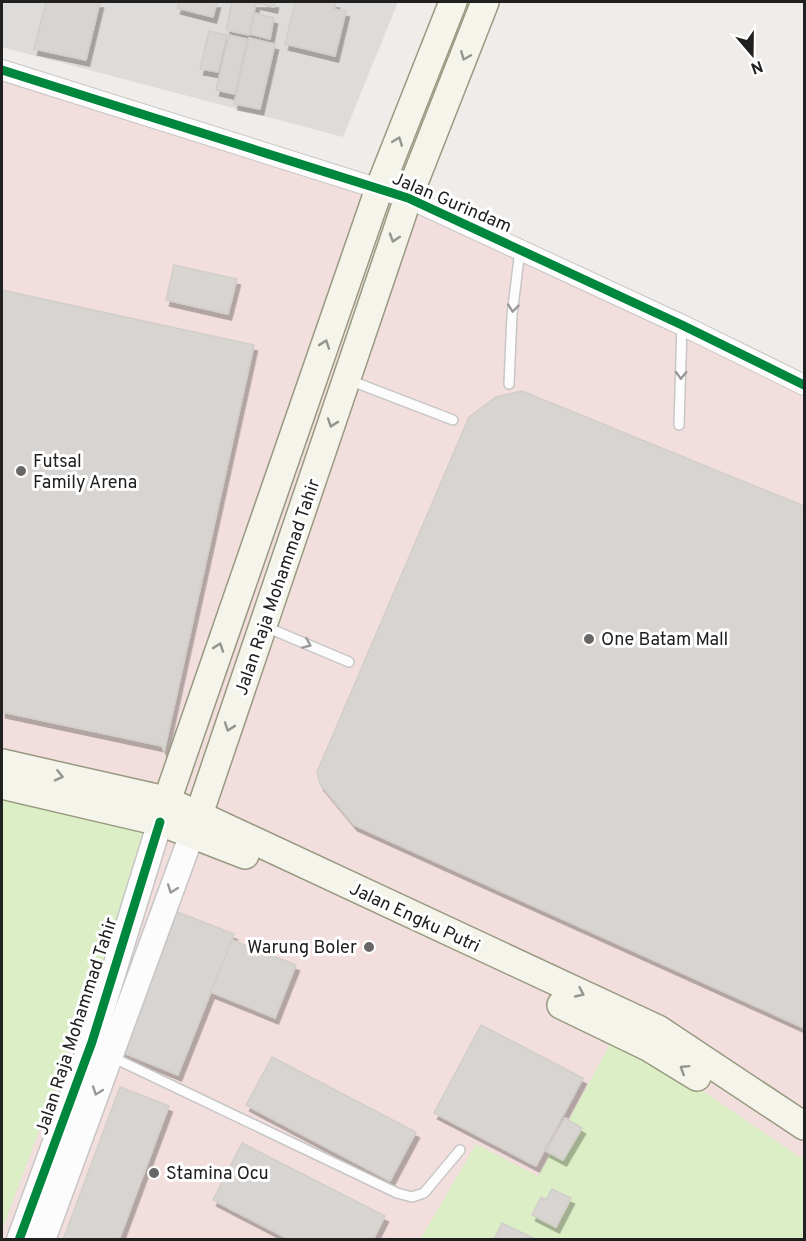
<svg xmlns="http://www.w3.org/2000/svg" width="806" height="1241" font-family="Overpass,sans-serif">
<defs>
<filter id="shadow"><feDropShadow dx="3.5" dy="6" stdDeviation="0" flood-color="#0004"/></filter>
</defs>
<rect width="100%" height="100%" fill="#efece9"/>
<!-- residential -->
<polygon fill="#dedcda" points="2,2 398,2 343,137 2,47"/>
<!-- commercial -->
<polygon fill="#f2dfdd" points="2,70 408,198 804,385 804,1239 2,1239"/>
<!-- grass -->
<g fill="#dbeec5">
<polygon points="2,794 152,829 2,1230"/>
<polygon points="613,1039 657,1060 804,1160 804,1239 420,1240 476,1144 538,1176"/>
</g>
<!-- building -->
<g fill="#d7d4d1" stroke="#d2ceca" stroke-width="1.5" filter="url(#shadow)">
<polygon points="46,2 100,2 86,60 34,49"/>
<polygon points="179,2 217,2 213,17 177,8"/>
<polygon points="232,2 275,2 274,7 256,3 249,35 226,30"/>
<polygon points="295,2 336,2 334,9 346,11 335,56 285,44"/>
<polygon points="255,13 274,18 270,39 250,34"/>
<polygon points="209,31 227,35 218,72 200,69"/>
<polygon points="229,35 247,39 235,94 216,90"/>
<polygon points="249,38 275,44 260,109 234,104"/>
<polygon points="174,265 237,279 228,314 166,300"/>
<polygon points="2,290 254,345 164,752 162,746 2,712"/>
<polygon points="522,391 804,506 804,1028 354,825 320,784 317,772 469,417 496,397"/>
<polygon points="175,911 234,934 178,1075 119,1051"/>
<polygon points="232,940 296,965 275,1018 211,992"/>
<polygon points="481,1025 583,1078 536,1166 434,1113"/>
<polygon points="272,1057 416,1132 390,1181 246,1105"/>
<polygon points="120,1087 169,1106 119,1240 63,1240"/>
<polygon points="565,1118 582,1128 563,1160 546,1151"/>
<polygon points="242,1143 385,1216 373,1240 290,1240 213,1200"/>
<polygon points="552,1189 571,1198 556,1227 532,1215 541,1197 546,1200"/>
<polygon points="502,1223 535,1239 494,1240"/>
</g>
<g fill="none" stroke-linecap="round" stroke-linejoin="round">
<defs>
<g id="service">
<polyline points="349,380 453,420"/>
<polyline points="509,384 512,315 520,250"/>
<polyline points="679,425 682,325"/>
<polyline points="266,627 349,662"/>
<polyline points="112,1057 397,1193 412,1197 424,1193 460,1150"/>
</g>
<polyline id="minor" points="2,70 408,198 682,325 804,385"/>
<g id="tertiary">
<polyline points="19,1240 92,1042 160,822"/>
<polyline points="43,1240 192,834"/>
</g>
<g id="secondary">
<polyline points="2,763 165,800 199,815 658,1029 804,1126"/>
<polyline points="2,785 160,822 245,855"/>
<polyline points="161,818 379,189 453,2"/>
<polyline points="193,832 408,198 485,2"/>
<polyline points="561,1005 648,1047 697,1077"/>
</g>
</defs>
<!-- service casing -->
<use href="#service" stroke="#c7c6c5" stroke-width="12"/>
<!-- minor casing -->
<use href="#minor" stroke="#c7c6c5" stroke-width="22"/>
<!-- tertiary casing -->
<use href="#tertiary" stroke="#c7c6c5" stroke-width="27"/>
<!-- secondary casing -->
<use href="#secondary" stroke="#98997f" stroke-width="30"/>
<!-- service -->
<use href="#service" stroke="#fdfcfc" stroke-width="9"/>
<!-- minor -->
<use href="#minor" stroke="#fdfcfc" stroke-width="20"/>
<!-- tertiary -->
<use href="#tertiary" stroke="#fdfcfc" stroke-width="24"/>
<!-- secondary -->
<use href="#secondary" stroke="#f4f4eb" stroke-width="27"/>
<defs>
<g id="cycleway">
<polyline points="2,70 408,198 682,325 804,385"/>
<polyline points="19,1240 92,1042 160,822"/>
</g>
</defs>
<!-- cycleway casing -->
<use href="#cycleway" stroke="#fff" stroke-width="13"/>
<!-- cycleway -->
<use href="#cycleway" stroke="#00873e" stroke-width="9"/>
</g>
<!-- one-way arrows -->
<defs><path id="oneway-chevron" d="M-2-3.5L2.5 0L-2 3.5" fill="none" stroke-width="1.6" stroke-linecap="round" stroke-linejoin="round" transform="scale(1.5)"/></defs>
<g stroke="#959590">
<use href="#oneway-chevron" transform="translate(465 56) rotate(112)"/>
<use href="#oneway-chevron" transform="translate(398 141) rotate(-69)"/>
<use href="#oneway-chevron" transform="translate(394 238) rotate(108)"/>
<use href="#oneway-chevron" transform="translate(325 344) rotate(-71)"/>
<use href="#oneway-chevron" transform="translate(332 423) rotate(109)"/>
<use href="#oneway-chevron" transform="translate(219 647) rotate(-71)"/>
<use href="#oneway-chevron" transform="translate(229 727) rotate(109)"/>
<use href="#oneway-chevron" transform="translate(59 776) rotate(13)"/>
<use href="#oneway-chevron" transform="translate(580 993) rotate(25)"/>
<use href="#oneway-chevron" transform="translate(684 1069) rotate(-148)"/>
</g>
<g stroke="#9a9999">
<use href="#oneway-chevron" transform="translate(513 308) rotate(96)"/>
<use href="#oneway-chevron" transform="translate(681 375) rotate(91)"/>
<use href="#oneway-chevron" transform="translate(307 644) rotate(23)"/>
<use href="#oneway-chevron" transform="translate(172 889) rotate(110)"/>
<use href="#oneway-chevron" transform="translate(97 1091) rotate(110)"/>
</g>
<!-- markers -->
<g fill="#686766" stroke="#fff" stroke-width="2">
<circle cx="21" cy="471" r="6"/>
<circle cx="589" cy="639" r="6"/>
<circle cx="369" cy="947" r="6"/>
<circle cx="154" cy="1173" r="6"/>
</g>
<g text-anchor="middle" stroke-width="6" stroke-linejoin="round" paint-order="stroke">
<!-- street labels -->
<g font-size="18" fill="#202020" stroke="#fff">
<text transform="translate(452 202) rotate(23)" y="6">Jalan Gurindam</text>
<text transform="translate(277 587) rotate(-71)" y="6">Jalan Raja Mohammad Tahir</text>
<text transform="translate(415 917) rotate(25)" y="6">Jalan Engku Putri</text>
<text transform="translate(76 1026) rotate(-72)" y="6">Jalan Raja Mohammad Tahir</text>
</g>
<!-- poi labels -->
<g font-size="18" fill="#202020" stroke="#fff" text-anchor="start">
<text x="33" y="467">Futsal<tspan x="33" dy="21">Family Arena</tspan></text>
<text x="601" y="645">One Batam Mall</text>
<text x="357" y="953" text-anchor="end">Warung Boler</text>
<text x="166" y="1179">Stamina Ocu</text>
</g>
</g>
<!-- border -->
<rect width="806" height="1241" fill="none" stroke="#202020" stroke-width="6"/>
<!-- north arrow -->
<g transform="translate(752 54) rotate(160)" stroke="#ffffff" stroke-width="4.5" paint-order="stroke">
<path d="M0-4.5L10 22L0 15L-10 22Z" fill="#202020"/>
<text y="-9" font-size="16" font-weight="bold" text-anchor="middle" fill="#202020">N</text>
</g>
</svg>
